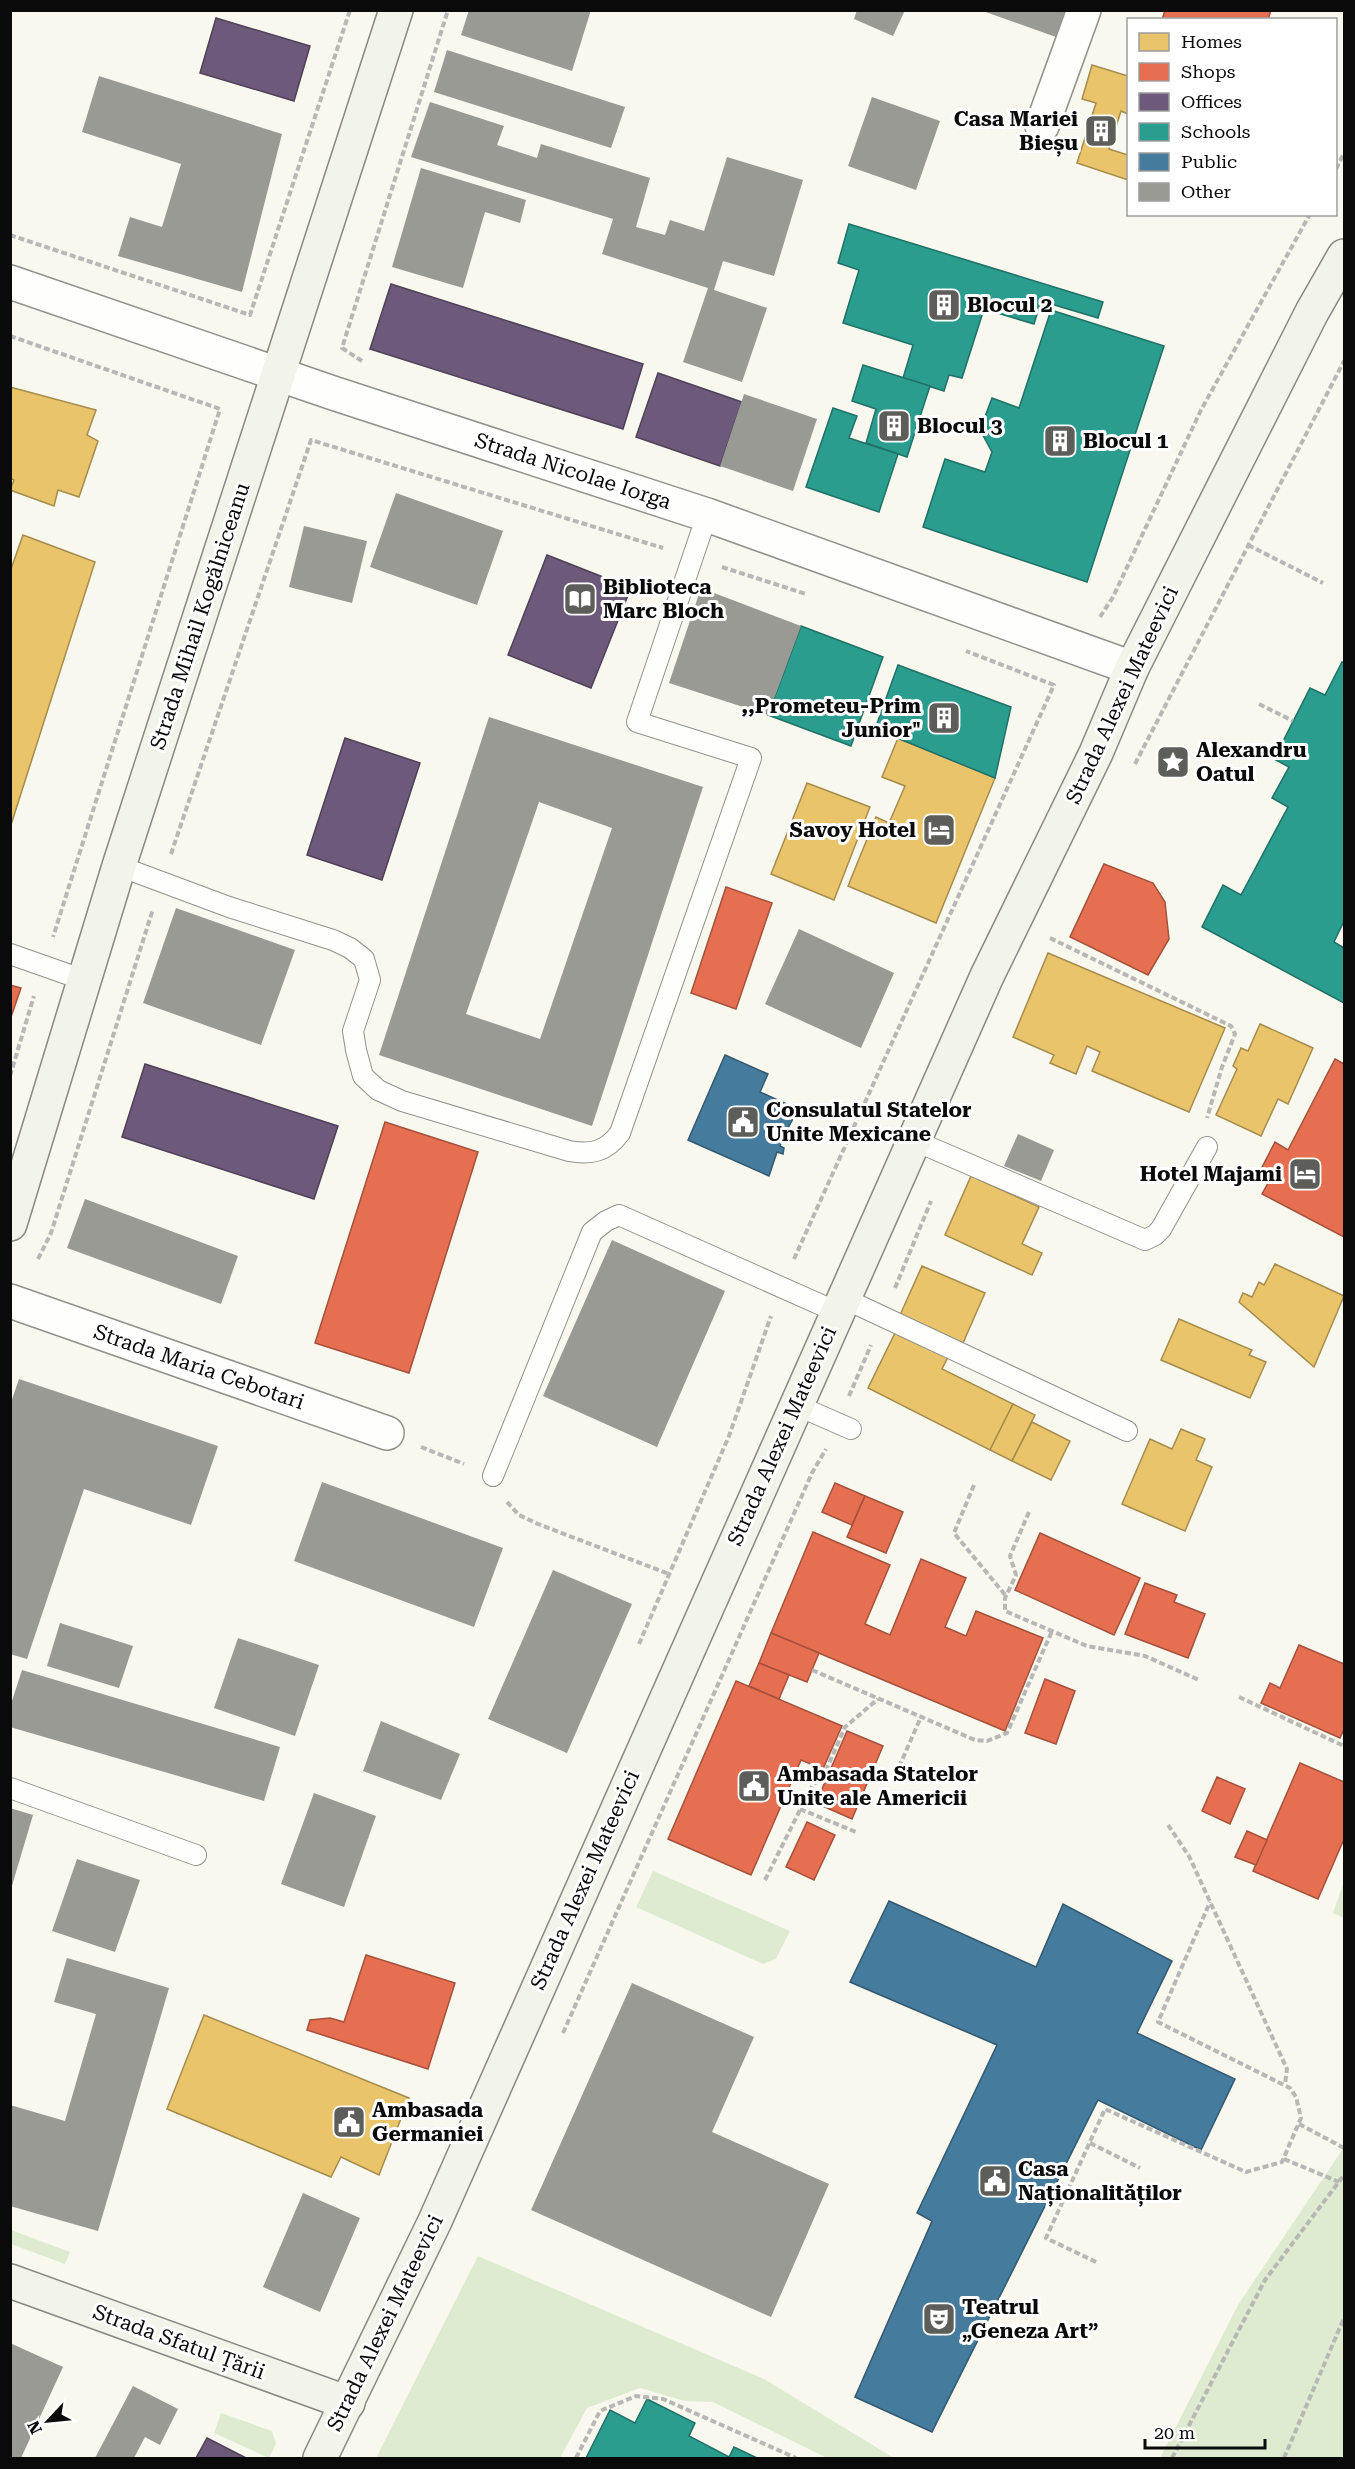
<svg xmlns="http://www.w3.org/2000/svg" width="1355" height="2469" font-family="'Roboto Serif',serif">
<rect width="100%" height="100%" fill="#f8f8ef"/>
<!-- green -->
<g fill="#deebd1">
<polygon points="653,1871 790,1931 776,1959 763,1964 636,1907"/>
<polygon points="1344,1881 1344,1918 1333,1913"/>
<polygon points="1344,2147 1344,2458 1160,2458 1238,2305"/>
<polygon points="11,2230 70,2252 65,2264 11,2244"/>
<polygon points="478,2256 764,2379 894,2458 827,2458 713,2402 685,2401 640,2388 587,2408 560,2458 376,2458"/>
<polygon points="221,2413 272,2431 276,2444 269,2458 214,2433"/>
</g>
<!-- homes -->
<g fill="#e9c46a" stroke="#a68c4d" stroke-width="1.5">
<polygon points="1092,65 1128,76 1128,114 1121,111 1109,149 1128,155 1128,180 1077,163 1096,103 1082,99"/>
<polygon points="10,387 96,410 87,435 98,441 79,497 58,490 54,506 10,490 14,480 10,478"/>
<polygon points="23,535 95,562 10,828 10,572"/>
<polygon points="898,738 995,778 936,923 848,886 876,817 889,823 905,786 882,777"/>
<polygon points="807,783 870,807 834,900 771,874"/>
<polygon points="1048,953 1225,1028 1189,1112 1092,1071 1100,1052 1087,1046 1076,1074 1050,1063 1054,1055 1013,1037"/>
<polygon points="1260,1024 1313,1048 1288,1104 1278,1099 1261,1136 1216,1115 1237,1069 1233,1066 1241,1048 1248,1051"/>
<polygon points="971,1176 1039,1207 1022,1244 1042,1253 1032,1275 945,1235"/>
<polygon points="1275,1264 1344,1296 1314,1367 1239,1302 1243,1293 1252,1297 1259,1282 1264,1285"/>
<polygon points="922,1266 985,1293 963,1343 900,1315"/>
<polygon points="1179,1319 1252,1350 1249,1355 1266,1362 1250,1398 1161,1360"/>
<polygon points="896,1331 948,1357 942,1369 1013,1404 990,1450 868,1388"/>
<polygon points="1013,1404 1035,1415 1012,1461 990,1450"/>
<polygon points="1032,1422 1070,1441 1051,1480 1012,1461"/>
<polygon points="1181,1429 1205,1439 1196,1460 1212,1467 1185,1531 1122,1504 1150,1439 1172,1449"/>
<polygon points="204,2015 409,2098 379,2175 341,2157 331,2177 167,2109"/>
</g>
<!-- shops -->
<g fill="#e76f51" stroke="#a5513c" stroke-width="1.5">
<polygon points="1165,10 1271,10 1268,20 1162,20"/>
<polygon points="1104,864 1153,883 1165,902 1169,939 1148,975 1070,937"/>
<polygon points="726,887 772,903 736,1009 691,993"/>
<polygon points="10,985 21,988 10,1020"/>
<polygon points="1335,1059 1344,1064 1344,1237 1262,1194 1268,1183 1257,1177 1275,1142 1288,1150"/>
<polygon points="385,1122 478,1152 409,1373 315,1343"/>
<polygon points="835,1483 865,1496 852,1525 822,1512"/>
<polygon points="865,1496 903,1512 886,1553 847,1537"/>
<polygon points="813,1532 890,1565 865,1624 890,1635 921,1559 966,1578 945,1627 966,1636 976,1611 1043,1638 1005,1731 771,1633"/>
<polygon points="1040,1533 1140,1578 1114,1635 1015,1590"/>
<polygon points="1145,1583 1177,1595 1174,1602 1205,1614 1188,1658 1125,1634"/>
<polygon points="771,1633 819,1653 807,1682 759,1663"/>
<polygon points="1299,1645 1344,1664 1344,1729 1340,1738 1261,1703 1270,1683 1280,1688"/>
<polygon points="759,1663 789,1675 779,1699 749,1686"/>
<polygon points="1045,1679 1075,1691 1056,1744 1025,1733"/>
<polygon points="736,1681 842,1726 823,1769 801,1760 751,1875 668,1839"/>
<polygon points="847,1731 883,1746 852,1819 816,1803"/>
<polygon points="1300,1763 1344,1782 1344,1839 1318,1899 1253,1871"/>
<polygon points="1217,1777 1245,1789 1230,1824 1202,1811"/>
<polygon points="807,1822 835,1835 814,1880 786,1867"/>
<polygon points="1247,1831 1267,1840 1256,1865 1235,1857"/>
<polygon points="366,1955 455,1983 428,2069 307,2030 310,2020 330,2018 344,2022"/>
</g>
<!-- offices -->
<g fill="#6d597a" stroke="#4f4158" stroke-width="1.5">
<polygon points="216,18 310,46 294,101 200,73"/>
<polygon points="391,284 643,364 623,429 370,349"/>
<polygon points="658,373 742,402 720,466 636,437"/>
<polygon points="547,555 631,588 591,688 508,655"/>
<polygon points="345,738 420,763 382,880 307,855"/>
<polygon points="145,1064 338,1126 314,1199 122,1137"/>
<polygon points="207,2438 246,2458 196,2458"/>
</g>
<!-- schools -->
<g fill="#2a9d8f" stroke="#207167" stroke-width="1.5">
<polygon points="849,224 1103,302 1098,318 1041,301 1034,324 984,309 962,378 949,375 944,391 903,378 913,345 843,323 859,270 838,263"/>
<polygon points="1051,310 1164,346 1087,582 923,527 945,459 985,472 992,452 980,430 992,398 1019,408"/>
<polygon points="863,365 930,386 907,457 866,443 876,409 852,401"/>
<polygon points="833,408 857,416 849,438 898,454 879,512 806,487"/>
<polygon points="801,626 883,657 851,746 768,715"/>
<polygon points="1342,662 1344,663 1344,921 1334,942 1344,948 1344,1003 1202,927 1223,885 1241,895 1288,807 1272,798 1289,767 1274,759 1310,688 1325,695"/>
<polygon points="898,665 1011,707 995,778 875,729"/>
<polygon points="647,2399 695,2423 689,2436 729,2457 734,2447 757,2458 586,2458 610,2410 635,2423"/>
</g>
<!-- public -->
<g fill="#457b9d" stroke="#335971" stroke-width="1.5">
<polygon points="725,1055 768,1074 760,1092 798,1109 787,1130 791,1132 790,1138 784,1136 780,1146 784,1148 783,1154 777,1152 769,1176 688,1140"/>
<polygon points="889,1901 1036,1967 1063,1904 1172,1961 1137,2033 1235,2079 1201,2150 1098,2100 932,2432 855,2397 932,2221 917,2213 997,2045 850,1982"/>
</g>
<!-- building -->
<g fill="#9a9a95" fill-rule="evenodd">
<polygon points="469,10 591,10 572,71 461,35"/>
<polygon points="857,10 905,10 893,36 854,19"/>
<polygon points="980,10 1065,10 1056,37"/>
<polygon points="447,50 625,107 611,148 434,92"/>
<polygon points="99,76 282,134 242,292 118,256 130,217 162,227 181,164 82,132"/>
<polygon points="872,97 940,121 916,190 848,166"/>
<polygon points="430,102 504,126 497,145 537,158 541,144 650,178 636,227 665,235 670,220 704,231 727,157 803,180 774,276 723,261 714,290 767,308 742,382 683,362 708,288 602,254 613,219 411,157"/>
<polygon points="421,168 526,200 520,223 485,212 463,288 392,267"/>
<polygon points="744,394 817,419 793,491 720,466"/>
<polygon points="396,493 503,531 477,605 370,567"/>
<polygon points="304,526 367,541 352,603 289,587"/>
<polygon points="701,588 801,626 768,715 669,683"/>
<path d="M 489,717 L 703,787 L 592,1126 L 379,1055 ZM 539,802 L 612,828 L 540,1039 L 466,1014 Z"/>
<polygon points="176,908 295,950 261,1045 143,1003"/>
<polygon points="799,929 894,973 861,1048 765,1004"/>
<polygon points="1018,1134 1054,1150 1041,1181 1004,1166"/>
<polygon points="85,1199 238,1256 221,1304 67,1248"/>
<polygon points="612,1240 725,1291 657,1447 543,1396"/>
<polygon points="19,1379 218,1446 191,1525 84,1489 27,1659 10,1654 10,1405"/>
<polygon points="322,1482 503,1548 474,1627 294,1561"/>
<polygon points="553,1570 632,1604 567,1753 488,1719"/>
<polygon points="60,1623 133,1646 119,1688 47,1666"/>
<polygon points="238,1638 319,1665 295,1736 214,1708"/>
<polygon points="22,1670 280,1747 264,1801 10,1727 10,1707"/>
<polygon points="381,1721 460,1754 441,1800 363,1771"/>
<polygon points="314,1793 376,1816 344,1907 281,1884"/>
<polygon points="10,1808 33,1815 11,1889 10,1889"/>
<polygon points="77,1859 140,1880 115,1952 52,1931"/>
<polygon points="67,1958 169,1988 98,2231 10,2206 10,2105 65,2121 96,2014 54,2002"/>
<polygon points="632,1983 754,2037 712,2132 829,2184 771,2317 531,2210"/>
<polygon points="303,2193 360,2218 320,2312 263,2287"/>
<polygon points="10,2343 63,2367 21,2458 10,2458"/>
<polygon points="133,2386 178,2409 160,2445 145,2437 134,2458 95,2458"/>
</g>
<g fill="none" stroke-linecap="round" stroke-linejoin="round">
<defs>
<g id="service">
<path d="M 119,866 L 229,907 L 333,940 L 350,948 L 364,959 L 370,980 L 353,1031 L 356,1050 L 363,1076 L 378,1090 L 402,1101 L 569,1151 C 591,1155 606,1152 620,1133 L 751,758 L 637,722 L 707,515"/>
<polyline points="10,954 84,980"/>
<polyline points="913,1140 1145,1240 1155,1235 1161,1229 1207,1147"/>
<polyline points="843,1298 1127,1431"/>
<polyline points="796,1405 851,1429"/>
<polyline points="493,1476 592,1232 606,1221 619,1215 837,1312"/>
<polyline points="10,1788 196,1855"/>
</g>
<g id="minor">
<polyline points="1042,126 1084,10"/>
<polyline points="10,282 333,393 707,515 1132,668"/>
<polyline points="10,1301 387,1433"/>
</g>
<g id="secondary">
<polyline points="10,1224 119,866 396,10"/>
<polyline points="10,2281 348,2403"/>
<polyline points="320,2458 435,2221 987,976 1096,753 1132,668 1312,312 1344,256"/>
</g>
</defs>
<!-- service casing -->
<use href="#service" stroke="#91918d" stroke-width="22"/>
<!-- minor casing -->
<use href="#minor" stroke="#91918d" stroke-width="36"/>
<!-- secondary casing -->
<use href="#secondary" stroke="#888884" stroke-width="36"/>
<!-- path -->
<g stroke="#b7b7b5" stroke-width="4" stroke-dasharray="6 3" stroke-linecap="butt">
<polyline points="1336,169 1344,153"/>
<polyline points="10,235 250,315 350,10"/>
<polyline points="10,336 220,409 53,937"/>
<polyline points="362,361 342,348 448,10"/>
<polyline points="1248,545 1323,583"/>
<polyline points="722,567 806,594"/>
<polyline points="1100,617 1113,597 1201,410 1310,214"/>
<polyline points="1259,704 1293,721"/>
<polyline points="1135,764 1344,361"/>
<polyline points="171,854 311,440 663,548"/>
<polyline points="1050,938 1231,1026 1235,1034 1222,1067 1207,1118"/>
<polyline points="10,1076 34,996"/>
<polyline points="38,1259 51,1233 153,909"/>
<polyline points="794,1259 1054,685 966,651"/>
<polyline points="895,1288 931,1201"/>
<polyline points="849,1396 871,1345"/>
<polyline points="421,1447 464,1464"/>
<polyline points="974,1485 954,1533 1006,1596"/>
<polyline points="507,1502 519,1515 538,1524 669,1574"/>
<polyline points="1029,1512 1010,1556 1016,1575 1005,1598 1005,1611 1087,1646 1145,1656 1199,1680"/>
<polyline points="639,1644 729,1436 771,1316"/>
<polyline points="812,1670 975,1740 987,1741 1007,1733 1052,1631"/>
<polyline points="1239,1697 1344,1746"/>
<polyline points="899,1767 921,1717"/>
<polyline points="800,1809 856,1832"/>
<polyline points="1168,1825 1189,1856 1287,2069 1285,2084"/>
<polyline points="765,1880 812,1786 824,1775 845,1727 878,1699"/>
<polyline points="563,2033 812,1473 826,1449"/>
<polyline points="1299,2124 1344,2148"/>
<polyline points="1090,2143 1140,2168"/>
<polyline points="1284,2159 1339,2182"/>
<polyline points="1096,2262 1046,2238 1105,2109 1246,2172 1282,2162 1301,2118 1296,2097 1290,2088 1158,2022 1210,1902"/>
<polyline points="576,2458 600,2411 636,2396 663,2399 796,2458"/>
<polyline points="1172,2458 1265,2280 1344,2175"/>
<polyline points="1284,2458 1344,2318"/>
</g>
<!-- service -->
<use href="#service" stroke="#fefefd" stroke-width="20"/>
<!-- minor -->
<use href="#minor" stroke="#fefefd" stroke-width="33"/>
<!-- secondary -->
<use href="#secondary" stroke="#f2f3e9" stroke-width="33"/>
</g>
<!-- icons -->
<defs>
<symbol id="building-square" viewBox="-11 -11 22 22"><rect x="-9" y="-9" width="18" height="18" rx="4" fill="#5d5d5a" stroke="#fff"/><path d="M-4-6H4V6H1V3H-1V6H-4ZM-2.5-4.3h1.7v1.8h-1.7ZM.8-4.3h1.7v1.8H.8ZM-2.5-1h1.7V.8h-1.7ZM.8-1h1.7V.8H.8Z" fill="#fff"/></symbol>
<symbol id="library-square" viewBox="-11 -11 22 22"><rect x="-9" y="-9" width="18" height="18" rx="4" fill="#5d5d5a" stroke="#fff"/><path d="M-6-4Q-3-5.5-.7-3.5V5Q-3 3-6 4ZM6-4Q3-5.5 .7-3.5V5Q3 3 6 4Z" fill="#fff"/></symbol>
<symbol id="sight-square" viewBox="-11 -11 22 22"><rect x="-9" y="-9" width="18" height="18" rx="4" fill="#5d5d5a" stroke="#fff"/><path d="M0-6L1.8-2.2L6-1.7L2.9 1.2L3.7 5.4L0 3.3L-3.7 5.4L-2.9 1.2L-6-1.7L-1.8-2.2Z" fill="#fff"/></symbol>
<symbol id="hotel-square" viewBox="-11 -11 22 22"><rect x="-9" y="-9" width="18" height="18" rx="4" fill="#5d5d5a" stroke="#fff"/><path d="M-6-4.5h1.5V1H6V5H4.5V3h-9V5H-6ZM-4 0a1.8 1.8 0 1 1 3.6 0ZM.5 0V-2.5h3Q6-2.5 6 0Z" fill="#fff"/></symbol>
<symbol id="civic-square" viewBox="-11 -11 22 22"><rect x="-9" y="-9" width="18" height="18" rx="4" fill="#5d5d5a" stroke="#fff"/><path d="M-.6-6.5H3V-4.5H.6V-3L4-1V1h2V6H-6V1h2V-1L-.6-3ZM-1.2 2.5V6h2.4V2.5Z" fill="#fff"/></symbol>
<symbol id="theatre-square" viewBox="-11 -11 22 22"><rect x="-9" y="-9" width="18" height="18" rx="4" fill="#5d5d5a" stroke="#fff"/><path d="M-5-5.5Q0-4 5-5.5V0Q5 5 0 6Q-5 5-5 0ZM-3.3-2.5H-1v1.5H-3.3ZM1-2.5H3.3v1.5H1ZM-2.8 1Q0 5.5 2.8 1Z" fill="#fff"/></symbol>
</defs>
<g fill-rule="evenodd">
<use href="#building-square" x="1082" y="112" width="38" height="38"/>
<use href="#building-square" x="925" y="286" width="38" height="38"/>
<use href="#building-square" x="875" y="407" width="38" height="38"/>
<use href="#building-square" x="1041" y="422" width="38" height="38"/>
<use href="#library-square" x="561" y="580" width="38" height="38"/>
<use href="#building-square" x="925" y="699" width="38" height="38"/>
<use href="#sight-square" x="1154" y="743" width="38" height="38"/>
<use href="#hotel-square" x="920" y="811" width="38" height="38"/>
<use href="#civic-square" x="724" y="1103" width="38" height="38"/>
<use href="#hotel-square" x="1286" y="1155" width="38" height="38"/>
<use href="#civic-square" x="735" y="1767" width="38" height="38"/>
<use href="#civic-square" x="330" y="2103" width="38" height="38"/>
<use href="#civic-square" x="976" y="2162" width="38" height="38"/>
<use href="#theatre-square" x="920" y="2300" width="38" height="38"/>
</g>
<g text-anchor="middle" stroke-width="6" stroke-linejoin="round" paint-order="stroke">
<!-- poi labels -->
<g font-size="21" font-weight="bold" fill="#0a0a0a" stroke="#fff" text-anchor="start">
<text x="1078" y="126" text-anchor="end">Casa Mariei<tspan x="1078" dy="24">Bieșu</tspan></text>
<text x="967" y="312">Blocul 2</text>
<text x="917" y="433">Blocul 3</text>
<text x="1083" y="448">Blocul 1</text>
<text x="603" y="594">Biblioteca<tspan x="603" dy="24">Marc Bloch</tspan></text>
<text x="921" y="713" text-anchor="end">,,Prometeu-Prim<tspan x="921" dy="24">Junior"</tspan></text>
<text x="1196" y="757">Alexandru<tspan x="1196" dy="24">Oatul</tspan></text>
<text x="916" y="837" text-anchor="end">Savoy Hotel</text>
<text x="766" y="1117">Consulatul Statelor<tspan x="766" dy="24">Unite Mexicane</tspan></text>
<text x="1282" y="1181" text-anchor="end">Hotel Majami</text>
<text x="777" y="1781">Ambasada Statelor<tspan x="777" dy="24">Unite ale Americii</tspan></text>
<text x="372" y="2117">Ambasada<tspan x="372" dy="24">Germaniei</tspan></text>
<text x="1018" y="2176">Casa<tspan x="1018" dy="24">Naționalităților</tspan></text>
<text x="962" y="2314">Teatrul<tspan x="962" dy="24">„Geneza Art”</tspan></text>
</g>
<!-- street labels -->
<g font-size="21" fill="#0a0a0a" stroke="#fff">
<text transform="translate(573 471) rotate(18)" y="7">Strada Nicolae Iorga</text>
<text transform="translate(200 616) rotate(-72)" y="7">Strada Mihail Kogălniceanu</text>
<text transform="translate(1122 695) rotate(-65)" y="7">Strada Alexei Mateevici</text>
<text transform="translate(199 1367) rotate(19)" y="7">Strada Maria Cebotari</text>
<text transform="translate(782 1436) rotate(-66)" y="7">Strada Alexei Mateevici</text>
<text transform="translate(585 1880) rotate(-66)" y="7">Strada Alexei Mateevici</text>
<text transform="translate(385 2323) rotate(-64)" y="7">Strada Alexei Mateevici</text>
<text transform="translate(179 2342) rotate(20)" y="7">Strada Sfatul Țării</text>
</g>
</g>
<!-- border -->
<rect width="1355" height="2469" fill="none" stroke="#0a0a0a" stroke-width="24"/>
<!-- legend -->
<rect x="1127" y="18" width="210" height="198" fill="#ffffff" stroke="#9d9d9d" stroke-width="1.5"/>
<rect x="1139" y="33" width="30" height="18" fill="#e9c46a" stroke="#9d9d9d" stroke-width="1.5"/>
<text x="1181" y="48" font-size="18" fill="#0a0a0a">Homes</text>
<rect x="1139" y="63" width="30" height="18" fill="#e76f51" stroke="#9d9d9d" stroke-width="1.5"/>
<text x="1181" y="78" font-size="18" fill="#0a0a0a">Shops</text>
<rect x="1139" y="93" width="30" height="18" fill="#6d597a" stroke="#9d9d9d" stroke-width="1.5"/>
<text x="1181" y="108" font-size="18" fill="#0a0a0a">Offices</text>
<rect x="1139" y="123" width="30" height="18" fill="#2a9d8f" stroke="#9d9d9d" stroke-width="1.5"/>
<text x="1181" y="138" font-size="18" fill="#0a0a0a">Schools</text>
<rect x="1139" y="153" width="30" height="18" fill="#457b9d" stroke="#9d9d9d" stroke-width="1.5"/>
<text x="1181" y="168" font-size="18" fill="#0a0a0a">Public</text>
<rect x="1139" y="183" width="30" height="18" fill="#9a9a95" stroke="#9d9d9d" stroke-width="1.5"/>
<text x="1181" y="198" font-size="18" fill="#0a0a0a">Other</text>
<!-- north arrow -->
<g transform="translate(48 2421) rotate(244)" stroke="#ffffff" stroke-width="4.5" paint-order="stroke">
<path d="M0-4.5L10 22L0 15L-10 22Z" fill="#0a0a0a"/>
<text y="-9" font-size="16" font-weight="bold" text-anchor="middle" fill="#0a0a0a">N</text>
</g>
<!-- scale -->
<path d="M1145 2439v9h120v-9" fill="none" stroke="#0a0a0a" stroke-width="3"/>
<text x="1154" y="2439" font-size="18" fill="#0a0a0a" stroke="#ffffff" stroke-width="4.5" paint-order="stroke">20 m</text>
</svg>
